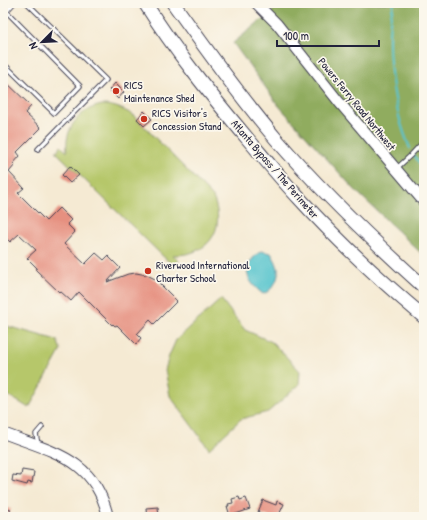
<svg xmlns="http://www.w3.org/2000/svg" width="427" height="520" font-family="'Patrick Hand',sans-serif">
<rect width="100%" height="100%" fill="#fbf7ec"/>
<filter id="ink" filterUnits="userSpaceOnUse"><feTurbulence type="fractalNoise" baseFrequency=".025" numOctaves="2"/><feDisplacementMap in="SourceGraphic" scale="8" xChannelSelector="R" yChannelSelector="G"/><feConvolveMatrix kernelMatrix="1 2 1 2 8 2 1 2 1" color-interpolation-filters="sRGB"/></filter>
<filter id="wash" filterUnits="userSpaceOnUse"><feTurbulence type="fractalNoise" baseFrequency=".012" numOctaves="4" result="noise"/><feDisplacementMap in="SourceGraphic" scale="16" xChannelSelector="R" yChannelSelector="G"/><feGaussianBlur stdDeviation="0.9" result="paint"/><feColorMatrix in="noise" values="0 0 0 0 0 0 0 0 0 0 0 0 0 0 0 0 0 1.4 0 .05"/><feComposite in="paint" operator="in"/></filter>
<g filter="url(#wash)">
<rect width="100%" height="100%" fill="#f5ead3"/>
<!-- green -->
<g fill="#b6c76a" stroke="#6c7452">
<path d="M 102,105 C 114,105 123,109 133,115 L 213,197 C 227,230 208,256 173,255 L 179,261 L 173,266 L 56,152 L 61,146 L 67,152 C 64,129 79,109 102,105 Z"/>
<polygon points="221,299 245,330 272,342 300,371 299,385 268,412 241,419 209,449 170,396 165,370 169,356 176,340"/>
<polygon points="3,325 57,340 61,350 29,408 9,396 3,387"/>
</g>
<!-- forest -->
<polygon fill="#90ac5e" stroke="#59674c" points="282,3 424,3 424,256 354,189 279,106 233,43"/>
<!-- water -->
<path fill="#57c4cd" stroke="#3c7384" d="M 261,251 L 271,253 C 273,257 276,261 277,265 C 281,276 274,290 263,294 C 244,279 241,266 261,251 Z"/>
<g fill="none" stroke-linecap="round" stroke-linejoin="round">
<!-- stream -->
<g stroke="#57c4cd" stroke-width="2">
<path d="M 394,3 C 382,40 394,113 410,148"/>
<polyline points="414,155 424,170"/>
</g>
</g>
<g id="blocks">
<!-- building -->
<g fill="#e69080">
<polygon points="3,79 31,106 25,113 41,128 17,152 20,156 13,164 15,165 9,172 24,188 18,193 46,221 59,208 71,220 67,224 75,232 64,244 85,264 96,253 104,260 108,256 120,268 107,282 128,274 136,273 147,275 155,279 177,301 154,324 150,320 137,334 141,338 136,344 117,325 115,326 113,324 112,325 79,292 71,301 60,291 59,292 36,270 37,268 27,258 36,250 19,234 10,242 3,235"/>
<polygon points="115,83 124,92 118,99 109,90"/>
<polygon points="144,111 152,119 144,126 137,119"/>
<polygon points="70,166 79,175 70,183 62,175"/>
<polygon points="22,470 34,472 32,483 28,482 27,485 12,481 13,475 21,476"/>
<polygon points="239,497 240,500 246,498 250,509 230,516 227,506 229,506 228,504 233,503 232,499"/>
<polygon points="263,500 276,505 277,501 284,504 278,517 269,517 258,512"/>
<polygon points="3,507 11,509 8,517 3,517"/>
<polygon points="158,507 159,517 147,517 146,508"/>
</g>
</g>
</g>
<g filter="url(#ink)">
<use href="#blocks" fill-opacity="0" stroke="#424052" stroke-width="1"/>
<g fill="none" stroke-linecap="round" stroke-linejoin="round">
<defs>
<g id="lane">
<polyline points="27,3 106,80 38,149"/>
<polyline points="3,15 14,3"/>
<polyline points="3,63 54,113 80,86 6,11"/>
<polyline points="397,168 410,156 424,141"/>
<polyline points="38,444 36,434 42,427"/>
</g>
<g id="secondary">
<polyline points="256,3 277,24 339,102 424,202"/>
<path d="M 3,433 C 52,452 95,458 108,517"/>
</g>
<g id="highway">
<path d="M 145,3 C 175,51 211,95 247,138 C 264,158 281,179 299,198 C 338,241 380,280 424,317"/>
<path d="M 173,3 C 206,49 239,95 276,139 C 322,192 372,240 424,287"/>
</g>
</defs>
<!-- lane casing -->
<use href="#lane" stroke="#424052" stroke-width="5.5"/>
<!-- secondary casing -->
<use href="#secondary" stroke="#424052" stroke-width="12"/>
<!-- highway casing -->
<use href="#highway" stroke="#424052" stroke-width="15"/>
<!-- lane -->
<use href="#lane" stroke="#fff" stroke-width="3.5"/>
<!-- secondary -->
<use href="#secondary" stroke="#fff" stroke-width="10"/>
<!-- highway -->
<use href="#highway" stroke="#fff" stroke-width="13"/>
</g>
</g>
<!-- markers -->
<g fill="#c8321e" stroke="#fbf7ec" stroke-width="1.5">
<circle cx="116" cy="91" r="4"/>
<circle cx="144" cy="119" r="4"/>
<circle cx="148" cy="271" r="4"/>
</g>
<g text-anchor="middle" stroke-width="3.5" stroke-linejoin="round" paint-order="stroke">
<!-- poi labels -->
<g font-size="11" fill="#22223b" stroke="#fbf7ec" text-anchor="start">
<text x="124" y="89">RICS<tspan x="124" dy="13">Maintenance Shed</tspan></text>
<text x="152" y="117">RICS Visitor's<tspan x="152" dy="13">Concession Stand</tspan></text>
<text x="156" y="269">Riverwood International<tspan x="156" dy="13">Charter School</tspan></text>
</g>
<!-- street labels -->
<g font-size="11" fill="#22223b" stroke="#fbf7ec">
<text transform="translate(357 104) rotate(51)" y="4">Powers Ferry Road Northwest</text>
<text transform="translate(275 169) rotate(49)" y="4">Atlanta Bypass / The Perimeter</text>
</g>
</g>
<!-- margin -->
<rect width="427" height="520" fill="none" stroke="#fbf7ec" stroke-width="16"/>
<!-- north arrow -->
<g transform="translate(42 42) rotate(246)" stroke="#fbf7ec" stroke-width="3" paint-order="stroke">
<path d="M0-3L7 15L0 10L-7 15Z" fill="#22223b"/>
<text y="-6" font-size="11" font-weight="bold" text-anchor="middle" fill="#22223b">N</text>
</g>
<!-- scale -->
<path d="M277 40v6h102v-6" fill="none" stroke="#22223b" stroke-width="2"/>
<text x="283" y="40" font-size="12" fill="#22223b" stroke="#fbf7ec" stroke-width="3" paint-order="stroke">100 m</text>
</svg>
